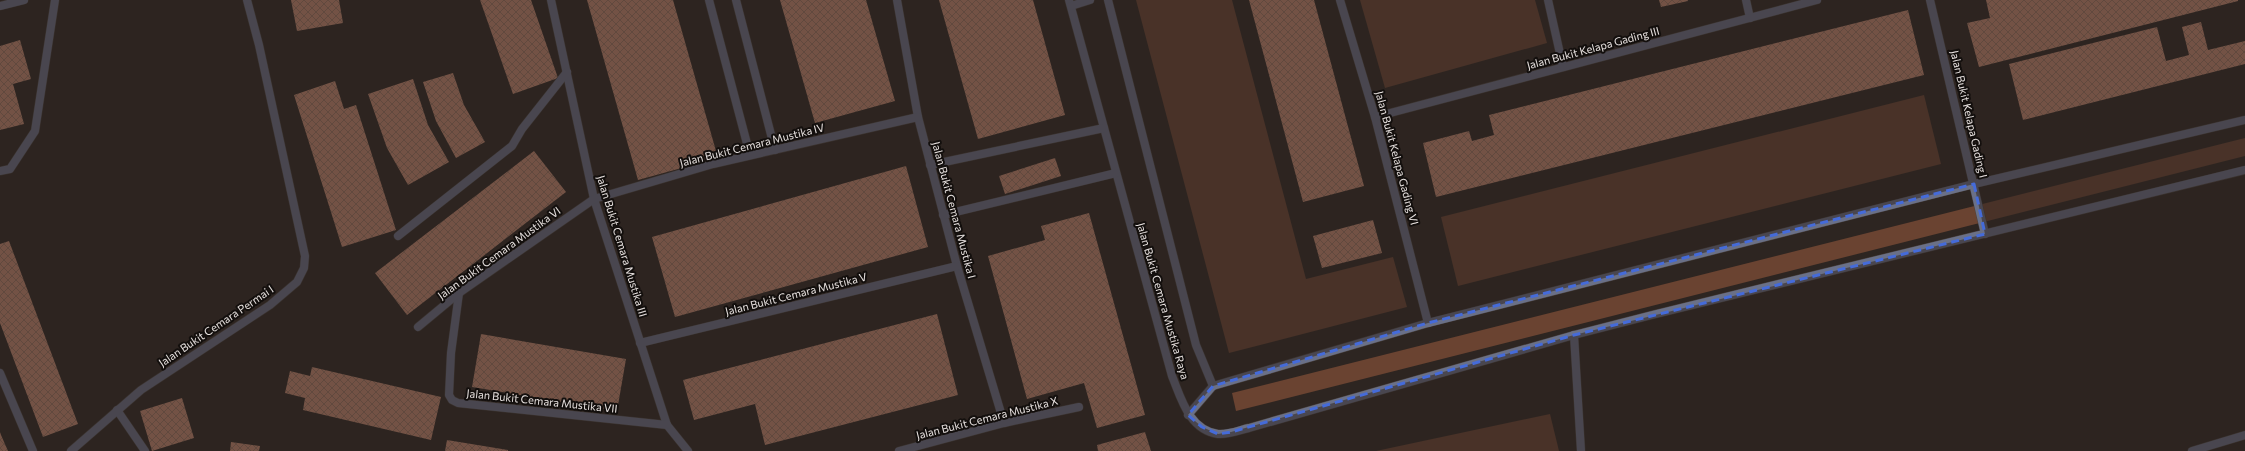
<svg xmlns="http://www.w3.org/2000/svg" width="2245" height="451" font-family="Commissioner,sans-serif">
<defs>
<pattern id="building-cross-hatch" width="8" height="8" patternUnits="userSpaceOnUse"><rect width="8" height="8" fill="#c78b71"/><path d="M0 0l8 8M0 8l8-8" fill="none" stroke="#a07663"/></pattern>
</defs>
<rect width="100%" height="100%" fill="#2d2521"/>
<!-- green -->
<g fill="#6a4331">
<polygon points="1136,0 1232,0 1306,279 1393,257 1407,307 1229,353"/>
<polygon points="1360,0 1535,0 1547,43 1385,88"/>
<polygon points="1924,95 1941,164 1458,286 1441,217"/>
<polygon points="2245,138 2245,156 1236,411 1232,393"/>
<polygon points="1550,414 1559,451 1376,451"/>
</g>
<!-- building -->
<g fill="url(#building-cross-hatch)">
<polygon points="291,0 339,0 343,23 297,31"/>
<polygon points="480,0 531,0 558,78 513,94"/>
<polygon points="587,0 673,0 718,158 638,180"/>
<polygon points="780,0 866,0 895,101 815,123"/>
<polygon points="939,0 1033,0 1065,115 978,139"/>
<polygon points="1249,0 1314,0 1364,186 1303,202"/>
<polygon points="1659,0 1688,0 1688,1 1661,7"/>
<polygon points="1986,0 2238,0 2238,1 1979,67 1967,23 1990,18"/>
<polygon points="1908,10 1924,75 1436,197 1423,143 1469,131 1472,141 1494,135 1489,115"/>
<polygon points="2201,22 2208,50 2245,41 2245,64 2023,120 2009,64 2157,27 2166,61 2189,55 2182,27"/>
<polygon points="20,40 31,79 13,84 24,124 0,130 0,46"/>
<polygon points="453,73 464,105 485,142 456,158 436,121 423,82"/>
<polygon points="413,79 428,125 449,162 408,185 387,148 368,94"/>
<polygon points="335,81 344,109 356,105 396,230 342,247 294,95"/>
<polygon points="534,151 566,192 407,315 375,273"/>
<polygon points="1055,158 1061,176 1005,194 999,176"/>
<polygon points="906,166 928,247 675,317 652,237"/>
<polygon points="1089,213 1145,415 1097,428 1084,383 1027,399 988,256 1045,240 1041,226"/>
<polygon points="1373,220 1382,253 1322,268 1313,236"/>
<polygon points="9,241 78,424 43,437 0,323 0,244"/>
<polygon points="937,314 958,395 765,445 755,404 694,420 683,380"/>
<polygon points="481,334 626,359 617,411 472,387"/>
<polygon points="312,367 441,397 431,440 303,410 305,398 285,393 290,371 310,376"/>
<polygon points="182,398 194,438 152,451 140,411"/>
<polygon points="0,432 1,435 8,451 0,451"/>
<polygon points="1145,432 1151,451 1098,451 1097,445"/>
<polygon points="447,440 508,450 508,451 445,451"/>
<polygon points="231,442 260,446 259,451 230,451"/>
</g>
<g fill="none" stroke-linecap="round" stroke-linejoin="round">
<defs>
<polyline id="lane" points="117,410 145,451"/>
<g id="street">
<polyline points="551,0 594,199 667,425 688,451"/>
<polyline points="709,0 750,155"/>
<polyline points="736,0 775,150"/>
<polyline points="897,0 918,117 957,266 1004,423"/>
<path d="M 1069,0 L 1172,376 C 1181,398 1189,430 1218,434 C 1228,435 1240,430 1249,428 L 1574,335 L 1652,315 L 2245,170"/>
<polyline points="1108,0 1196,345 1213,386"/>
<polyline points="1340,0 1375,117 1428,323"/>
<polyline points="1548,0 1563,67"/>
<polyline points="1746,0 1750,18"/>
<polyline points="1930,0 1985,234"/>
<polyline points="0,6 24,0"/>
<polyline points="1071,6 1090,0"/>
<polyline points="1375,117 1817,0"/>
<polyline points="930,165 1104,128"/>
<polyline points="0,171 10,169 35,131 55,0"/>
<polyline points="943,215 1116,173"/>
<polyline points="398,236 512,146 522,129 567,72"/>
<polyline points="459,293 451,353 449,395 452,400 458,403 667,425"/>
<polyline points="418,327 459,293 594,199 713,164 918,117"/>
<polyline points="1574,335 1581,451"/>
<polyline points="640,343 957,266"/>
<polyline points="0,373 33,451"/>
<polyline points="1213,386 1428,323 1974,184 2245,120"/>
<polyline points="1188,415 1213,386"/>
<polyline points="71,451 141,390 270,305 297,282 304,268 305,256 259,45 247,0"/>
<polyline points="899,451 1004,423 1079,407"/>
<polyline points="2192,451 2245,435"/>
</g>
</defs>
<!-- lane casing -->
<use href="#lane" stroke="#4b433f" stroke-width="9"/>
<!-- street casing -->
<use href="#street" stroke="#4b433f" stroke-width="9"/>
<!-- lane -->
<use href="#lane" stroke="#6a7087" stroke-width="8"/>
<!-- street -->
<use href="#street" stroke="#6a7087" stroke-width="8"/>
</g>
<!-- marked area -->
<path d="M0 0H2245V451H0ZM 1974,184 L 1985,234 L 1574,335 L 1231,432 L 1218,434 L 1202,427 L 1188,415 L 1213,386 L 1428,323 Z" fill="#2d2521" fill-opacity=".55" fill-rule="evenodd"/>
<path fill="none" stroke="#456bd9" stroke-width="3" stroke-dasharray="8 5" stroke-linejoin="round" d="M 1974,184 L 1985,234 L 1574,335 L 1231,432 L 1218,434 L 1202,427 L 1188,415 L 1213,386 L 1428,323 Z"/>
<g text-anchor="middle" stroke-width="4" stroke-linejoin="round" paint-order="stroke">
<!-- street labels -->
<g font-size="11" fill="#e7e1df" stroke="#130f0d">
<text transform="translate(1593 48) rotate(-15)" y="4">Jalan Bukit Kelapa Gading III</text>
<text transform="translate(1969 114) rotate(77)" y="4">Jalan Bukit Kelapa Gading I</text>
<text transform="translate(752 145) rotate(-14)" y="4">Jalan Bukit Cemara Mustika IV</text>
<text transform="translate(1397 158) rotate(75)" y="4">Jalan Bukit Kelapa Gading VI</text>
<text transform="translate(954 210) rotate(75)" y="4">Jalan Bukit Cemara Mustika I</text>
<text transform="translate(622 246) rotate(73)" y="4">Jalan Bukit Cemara Mustika III</text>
<text transform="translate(499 253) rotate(-36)" y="4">Jalan Bukit Cemara Mustika VI</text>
<text transform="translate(796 294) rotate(-14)" y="4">Jalan Bukit Cemara Mustika V</text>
<text transform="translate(1163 301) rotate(74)" y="4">Jalan Bukit Cemara Mustika Raya</text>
<text transform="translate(216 326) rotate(-34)" y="4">Jalan Bukit Cemara Permai I</text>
<text transform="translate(542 401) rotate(6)" y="4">Jalan Bukit Cemara Mustika VII</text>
<text transform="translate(987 418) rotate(-14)" y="4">Jalan Bukit Cemara Mustika X</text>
</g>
</g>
</svg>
